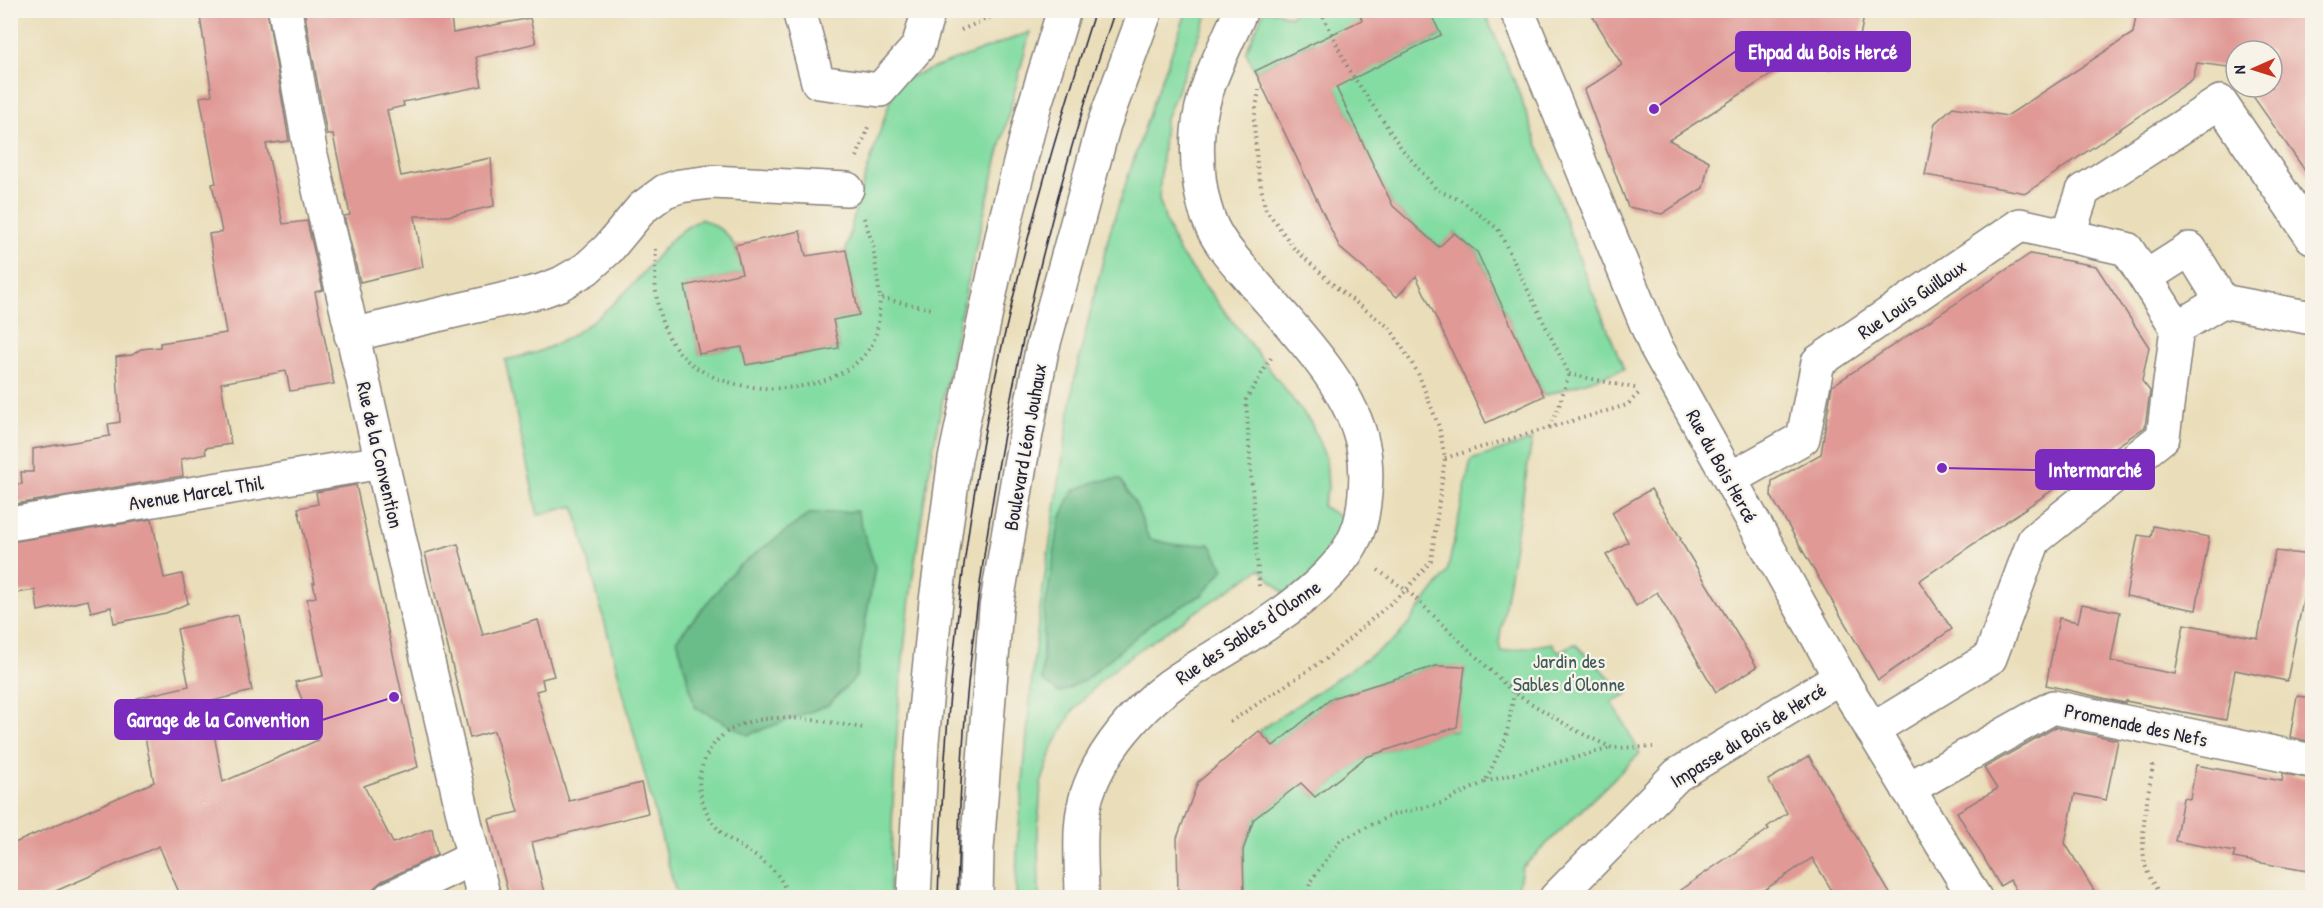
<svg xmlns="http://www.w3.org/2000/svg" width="2323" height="908" font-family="'Patrick Hand',sans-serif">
<rect width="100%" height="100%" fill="#f7f3e8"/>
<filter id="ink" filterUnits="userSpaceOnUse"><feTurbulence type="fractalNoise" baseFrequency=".0167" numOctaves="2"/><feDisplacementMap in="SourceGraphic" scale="12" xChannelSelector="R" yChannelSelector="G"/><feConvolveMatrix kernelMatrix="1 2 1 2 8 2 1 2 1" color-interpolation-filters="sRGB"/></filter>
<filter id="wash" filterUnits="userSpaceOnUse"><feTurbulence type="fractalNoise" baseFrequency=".008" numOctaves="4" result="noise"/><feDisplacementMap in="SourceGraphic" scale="24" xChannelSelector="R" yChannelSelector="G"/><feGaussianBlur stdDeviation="1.35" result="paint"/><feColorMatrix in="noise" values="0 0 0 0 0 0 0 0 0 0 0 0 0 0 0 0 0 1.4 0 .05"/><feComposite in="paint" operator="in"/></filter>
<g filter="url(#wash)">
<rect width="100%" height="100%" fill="#eadeba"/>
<!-- green -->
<g fill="#83dca2" stroke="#527f6e" stroke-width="1.5">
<path d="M 1187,11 L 1209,11 L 1165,121 L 1159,199 L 1167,225 L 1179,252 L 1311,423 L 1326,459 L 1328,488 L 1322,506 L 1344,519 C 1334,550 1312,576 1287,596 L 1260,569 L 1133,654 L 1101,680 L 1072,712 L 1054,745 L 1041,784 L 1038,830 L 1039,897 L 1016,898 L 1017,850 L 1033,666 L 1040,609 L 1075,376 L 1110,231 L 1152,105 Z"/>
<polygon points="1264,11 1274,11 1291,17 1294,11 1358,11 1382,64 1441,36 1429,11 1484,11 1516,85 1585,274 1624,369 1544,396 1477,252 1455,233 1439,247 1393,206 1314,42 1255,71 1246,52"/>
<path d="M 1030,32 C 981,219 934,408 910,599 C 897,698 892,798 890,897 L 677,897 L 574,506 L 538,515 L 505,360 C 517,357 529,355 540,351 C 578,337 609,310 636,281 C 659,256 669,235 701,219 C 732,232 735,242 742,273 L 685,286 L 699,354 L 742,347 L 746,365 L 839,348 L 833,320 L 859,315 L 846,250 L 857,202 L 896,82 Z"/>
<polygon points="1532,440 1499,642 1501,652 1552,643 1558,652 1575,644 1627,694 1612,702 1640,753 1522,868 1516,897 1244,897 1243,850 1254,819 1301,783 1315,797 1366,757 1447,730 1456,731 1465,668 1436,666 1332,698 1273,746 1259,731 1397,638 1447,573 1471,460"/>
</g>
<!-- forest -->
<g fill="#6abc88" stroke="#466f62" stroke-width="1.5">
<polygon points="1120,479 1136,505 1149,539 1177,545 1210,544 1224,569 1202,595 1152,623 1085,680 1059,693 1042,680 1044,616 1060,519 1073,491 1097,481"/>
<polygon points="857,511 875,567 856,677 828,705 748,735 695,707 677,639 736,568 809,514"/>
</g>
<g id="blocks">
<!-- building -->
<g fill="#e09995">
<polygon points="199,10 267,10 289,141 266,144 283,224 307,221 323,290 315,292 334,384 290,391 286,371 221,383 231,444 205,448 206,454 181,459 183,476 10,505 10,485 22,484 21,472 33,472 33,449 110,436 108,424 120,422 116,357 132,355 141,349 160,347 160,343 226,333 209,234 222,232 212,184 216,183 200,97 212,95"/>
<polygon points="304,10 450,10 453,33 530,18 536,43 476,57 482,86 403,102 404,106 387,110 401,176 491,158 494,206 448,216 415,216 423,267 360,282 344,216 350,215 333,135 327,135"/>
<polygon points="1358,10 1429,10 1441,35 1336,87 1393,206 1439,247 1454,233 1477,252 1544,396 1486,423 1416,276 1397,297 1340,248 1255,71 1362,20"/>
<polygon points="1589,10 1865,10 1859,42 1863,49 1829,70 1825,64 1797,58 1669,140 1709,161 1703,188 1662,214 1628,207 1584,90 1622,65"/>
<polygon points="2137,10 2313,10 2313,182 2248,89 2249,87 2272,87 2272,51 2236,51 2236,68 2197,63 2193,79 2026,193 1925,175 1935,123 1953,107 2007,116 2133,33"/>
<polygon points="800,231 806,256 846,250 859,315 833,320 839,348 746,365 742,347 699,354 685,286 742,273 735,245"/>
<polygon points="2030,254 2096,266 2149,347 2142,381 2150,391 2145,427 1919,581 1952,629 1878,680 1771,496 1772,481 1821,454 1832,386"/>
<polygon points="356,485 418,767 364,786 393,843 432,828 437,855 382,881 374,888 371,897 181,897 159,846 42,897 10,897 10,845 154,782 137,698 189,686 177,629 238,615 252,691 208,702 223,782 318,740 295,682 323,676 307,599 316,597 313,583 315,583 298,508 318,504 316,492"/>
<polygon points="1651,489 1681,539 1680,540 1757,667 1716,692 1657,592 1636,606 1606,555 1628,542 1612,512"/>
<polygon points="152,519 164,578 182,574 188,603 166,613 114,623 111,607 91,612 88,600 38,611 35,590 10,594 10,542"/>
<polygon points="2153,526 2209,537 2196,610 2126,596 2138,535 2151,537"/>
<polygon points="458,544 483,635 538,620 554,676 542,679 544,689 536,691 569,801 641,783 648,813 532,842 545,897 509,897 489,819 518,812 494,731 470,738 425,553"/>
<polygon points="2275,551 2312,555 2287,681 2235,670 2226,720 2125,701 2125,703 2046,685 2059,618 2078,622 2082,604 2120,612 2111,661 2175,674 2184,624 2258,638"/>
<polygon points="1436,666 1465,667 1457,727 1366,757 1315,797 1301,783 1254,819 1243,850 1244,897 1178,897 1177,838 1198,782 1259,731 1273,746 1332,698"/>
<polygon points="2297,696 2313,698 2313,742 2290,737"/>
<polygon points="2056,727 2118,740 2106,800 2075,794 2065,843 2098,897 2020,897 2010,880 2000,886 1957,812 1997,789 1984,768"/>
<polygon points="1809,756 1892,897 1836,897 1812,858 1754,897 1670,897 1769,829 1767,827 1787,813 1768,780"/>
<polygon points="2196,765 2282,781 2283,774 2313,779 2313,872 2233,858 2235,852 2175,841 2183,798 2190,799"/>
</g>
</g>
</g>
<g filter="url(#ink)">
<use href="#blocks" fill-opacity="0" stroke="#86807a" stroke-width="1.5"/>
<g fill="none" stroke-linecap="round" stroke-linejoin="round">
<defs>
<g id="minor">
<polyline points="285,10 311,155 468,835 484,898"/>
<polyline points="799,10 818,82 880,90 918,47 929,10"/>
<polyline points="1516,10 1521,19 1655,345 1840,677 1975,898"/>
<polyline points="2068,236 2083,191 2220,102 2312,237"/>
<polyline points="2146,277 2190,249 2222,301"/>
<polyline points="351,335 541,291 560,284 586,269 608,249 642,208 665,191 680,186 712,182 847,189"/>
<polyline points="1730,479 1803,438 1818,362 2020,225 2127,249 2177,328 2222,301 2312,318"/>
<polyline points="10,524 382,462"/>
<polyline points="1872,730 1990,658 2034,540 2163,437 2177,328"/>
<polyline points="1908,789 2053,707 2312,761"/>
<polyline points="390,898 473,858"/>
<path d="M 1082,898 C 1082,861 1076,820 1090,786 C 1104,749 1138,709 1169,686 C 1227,644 1349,590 1362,516 C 1366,493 1368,470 1363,446 C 1351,385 1293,329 1254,283 C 1239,265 1222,248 1212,227 C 1199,199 1196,162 1198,132 C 1201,90 1225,48 1241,10"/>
<polyline points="1556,898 1677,775 1840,677"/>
</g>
<g id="major">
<polyline points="914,898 922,741 936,601 955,459 1005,223 1033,111 1064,10"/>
<polyline points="976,898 977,849 996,608 1020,465 1042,350 1074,234 1104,124 1146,10"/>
</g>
</defs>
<!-- minor casing -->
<use href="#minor" stroke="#86807a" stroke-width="36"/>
<!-- major casing -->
<use href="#major" stroke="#86807a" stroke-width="36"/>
<!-- path -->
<g stroke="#86807a" stroke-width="4" stroke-dasharray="1.5 4.5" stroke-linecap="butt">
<polyline points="1321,11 1349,70 1402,149 1437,190 1462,201 1498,229 1569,374 1558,409 1548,430"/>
<polyline points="961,30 1007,10"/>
<polyline points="857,157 869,124"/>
<polyline points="864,218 873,245 880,298 932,309"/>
<path d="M 656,249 C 654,286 654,322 679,352 C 719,401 836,402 871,346 C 879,333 879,313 880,298"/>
<polyline points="1569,374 1639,389"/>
<polyline points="1445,458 1627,405 1640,392"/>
<polyline points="1378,570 1410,593 1514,693 1575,730 1612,748 1653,747"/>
<polyline points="1259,586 1246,400 1271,358"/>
<polyline points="1230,722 1327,658 1406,590 1431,561 1445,458 1439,427 1418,373 1390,328 1339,290 1294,248 1265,208 1257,166 1254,120 1259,90"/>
<path d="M 2153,765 C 2148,797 2139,833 2145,864 C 2148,877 2155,887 2163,898"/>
<polyline points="1485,782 1611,748"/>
<path d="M 787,898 C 784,866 746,853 724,835 C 711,824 703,807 700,791 C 697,775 704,757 714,744 C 747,703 819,721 863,728"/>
<polyline points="1308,898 1310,882 1340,841 1391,815 1442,803 1485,782 1506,738 1514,693"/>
</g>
<!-- minor -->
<use href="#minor" stroke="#fff" stroke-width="33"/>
<!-- major -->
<use href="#major" stroke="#fff" stroke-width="33"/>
<!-- tram -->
<g stroke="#22223b" stroke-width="1.5">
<path d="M 938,898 C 943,744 956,592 983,441 C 1009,295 1050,152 1095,10"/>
<path d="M 957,898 C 959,826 961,755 968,684 C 992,455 1040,228 1115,10"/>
</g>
</g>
</g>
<g text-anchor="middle" stroke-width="4.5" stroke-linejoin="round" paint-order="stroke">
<!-- street labels -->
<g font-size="20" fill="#22223b" stroke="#f7f3e8">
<text transform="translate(1912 299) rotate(-34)" y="7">Rue Louis Guilloux</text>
<text transform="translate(1025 447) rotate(-80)" y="7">Boulevard Léon Jouhaux</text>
<text transform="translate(380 455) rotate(77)" y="7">Rue de la Convention</text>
<text transform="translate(1722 466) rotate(61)" y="7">Rue du Bois Hercé</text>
<text transform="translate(196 493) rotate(-9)" y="7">Avenue Marcel Thil</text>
<text transform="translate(1248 632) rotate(-34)" y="7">Rue des Sables d'Olonne</text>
<text transform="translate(2136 725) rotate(12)" y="7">Promenade des Nefs</text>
<text transform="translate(1748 735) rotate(-32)" y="7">Impasse du Bois de Hercé</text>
</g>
<!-- park labels -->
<g font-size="20" fill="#3f5a5a" stroke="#f7f3e8">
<text x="1569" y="668">Jardin des<tspan x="1569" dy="23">Sables d'Olonne</tspan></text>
</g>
</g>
<!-- callouts -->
<path fill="none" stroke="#7b2cbf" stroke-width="2" d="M1654 109L1736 51M1942 468L2036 470M394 697L322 720"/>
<g fill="#7b2cbf" stroke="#f7f3e8" stroke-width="2">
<circle cx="1654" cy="109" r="6"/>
<circle cx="1942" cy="468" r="6"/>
<circle cx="394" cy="697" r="6"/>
</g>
<g fill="#7b2cbf" stroke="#7b2cbf" stroke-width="2">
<rect x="1736" y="32" width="174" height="39" rx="6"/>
<rect x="2036" y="450" width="118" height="39" rx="6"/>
<rect x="115" y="700" width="207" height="39" rx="6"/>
</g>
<g font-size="21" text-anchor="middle" font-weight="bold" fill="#fff">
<text x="1823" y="59">Ehpad du Bois Hercé</text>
<text x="2095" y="477">Intermarché</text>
<text x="218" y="727">Garage de la Convention</text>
</g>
<!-- margin -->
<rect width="2323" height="908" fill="none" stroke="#f7f3e8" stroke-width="36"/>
<!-- north arrow -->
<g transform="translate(2254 69) rotate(267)"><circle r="28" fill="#f7f3e8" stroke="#a29fa3" stroke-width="1.5"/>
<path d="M0-4.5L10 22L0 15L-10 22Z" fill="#c8321e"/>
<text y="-9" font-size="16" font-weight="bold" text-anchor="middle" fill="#22223b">N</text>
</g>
</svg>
